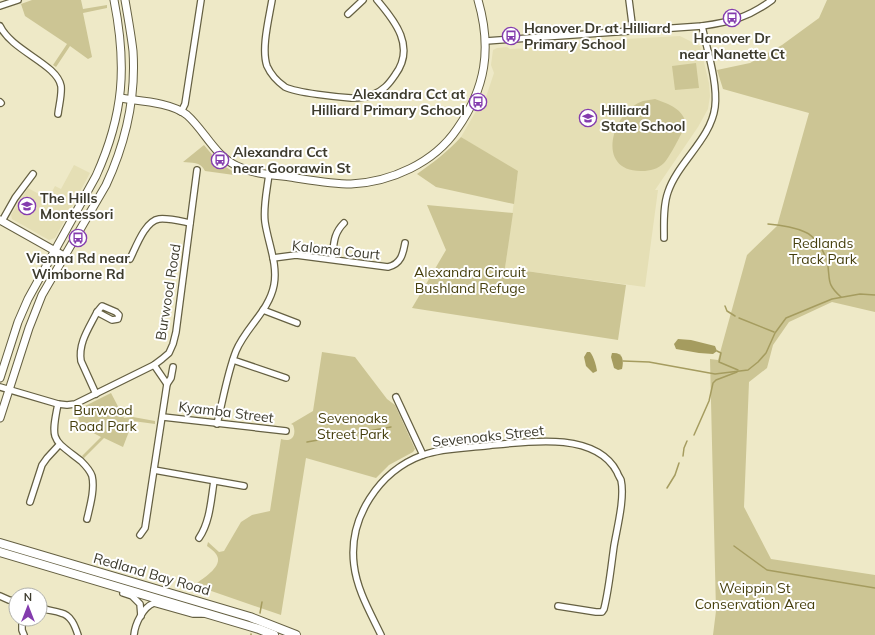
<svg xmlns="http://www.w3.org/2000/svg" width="875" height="635" font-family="Mulish,sans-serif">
<rect width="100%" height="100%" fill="#eee9c7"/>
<!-- built -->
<g fill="#e5dfb5">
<polygon points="680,36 700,46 709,83 710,96 708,109 698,127 655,190 658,190 645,287 505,268 518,172 461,137 479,106 485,100 494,73 491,65 493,50 497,48 507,47 510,49 532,48 539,49 541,47 586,44 589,41"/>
<polygon points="74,165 90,173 55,238 49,240 12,219 11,215 28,188 48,199 55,186 61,189"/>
</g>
<!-- green -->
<g fill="#ccc594">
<polygon points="32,0 81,0 83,9 107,5 107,8 83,13 92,57 88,59 70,46 56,67 53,65 67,44 25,16 21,4"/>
<polygon points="827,0 875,0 875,312 832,302 789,322 773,345 767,368 749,382 744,507 771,559 875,575 875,635 713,635 716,611 710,359 718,360 747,255 777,226 809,113 723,89 717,70 750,63 782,45 819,18"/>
<polygon points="696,63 699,88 675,90 672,66"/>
<path d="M 655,99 C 669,104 684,109 686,125 C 681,134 670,157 664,163 C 658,169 650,171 642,171 C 595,172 611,112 643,101 C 647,100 651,100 655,99 Z"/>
<path d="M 461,137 L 518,171 L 514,204 L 436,187 L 417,174 C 433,163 448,151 461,137 Z"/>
<path d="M 204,145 L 219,163 L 234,172 L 234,175 L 205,171 C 200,161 192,163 183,162 Z"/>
<polygon points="427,205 513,213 505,268 626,285 618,340 412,308 446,250"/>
<path d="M 322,352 L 355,357 L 387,399 L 395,405 L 415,449 L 413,452 L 389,465 L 376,478 L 306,458 L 281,615 L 194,585 C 202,579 225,566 216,554 C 214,551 210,548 207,546 L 208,542 L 219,552 L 224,551 L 241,522 L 252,515 L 270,511 L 281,439 C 292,443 297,435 293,425 L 291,424 L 313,411 Z"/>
<polygon points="111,393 124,418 133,417 155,421 155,424 133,421 123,447 104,438 84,458 82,456 101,437 80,426 77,410"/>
</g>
<!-- water -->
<g fill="#a59c5f">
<polygon points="678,339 691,340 715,346 717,351 713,354 699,353 676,349 674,344"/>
<path d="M 587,352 L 590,352 C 594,357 596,365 597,371 L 593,373 L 586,366 L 584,357 Z"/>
<path d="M 612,353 C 623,352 624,360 622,369 L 618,370 L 614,368 L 611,357 Z"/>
</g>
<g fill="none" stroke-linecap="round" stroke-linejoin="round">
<!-- stream -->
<g stroke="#a59c5f" stroke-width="1.5">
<path d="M 768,224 C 780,225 794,227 805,232 C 815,236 824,251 827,261 C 831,279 825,283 841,297"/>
<polyline points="725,306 727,311 735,316"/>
<polyline points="739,318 774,332"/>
<polyline points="717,351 721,353 719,362 738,370"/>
<polyline points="623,361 649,362 715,374 748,370 758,362 766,353 775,333 786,318 832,299 860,294 875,295"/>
<polyline points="694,435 709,401 713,383 716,380 737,372"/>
<polyline points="307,442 391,427"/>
<polyline points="683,456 684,448 687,441"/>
<polyline points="667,488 675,475 679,463"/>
<polyline points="734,546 767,570 875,588"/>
<polyline points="260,613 262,602"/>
<polyline points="251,635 251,634"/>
</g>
<defs>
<g id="street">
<path d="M 272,0 C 269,18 261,49 267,66 C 271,75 278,82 285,87 C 297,93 338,97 351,98 C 358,98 366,98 372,95 C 383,91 389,84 395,75 C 416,47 395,21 377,0"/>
<polyline points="629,0 633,31"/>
<polyline points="0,6 18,0"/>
<polyline points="348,14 363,0"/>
<path d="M 0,26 C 12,51 57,64 61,86 C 62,95 59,105 58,114"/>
<path d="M 486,41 L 702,26 C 730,22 748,18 772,0"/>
<polyline points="0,102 1,103"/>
<polyline points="181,112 185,104 201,0"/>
<polyline points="2,221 15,198 33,174"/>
<path d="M 664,238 C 664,223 663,206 668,192 C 678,162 711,139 715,107 C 718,83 707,50 702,26"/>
<path d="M 273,258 L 296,255 L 388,267 C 401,264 403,254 405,243"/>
<path d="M 130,259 C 136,247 145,221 159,219 C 169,218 180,221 190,223"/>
<path d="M 332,259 C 334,244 333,234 344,223"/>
<polygon points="102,306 116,312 119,315 118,319 112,320 97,312"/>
<polyline points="263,310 297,323"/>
<polyline points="233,360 286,378"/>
<polyline points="167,384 171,378 173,367"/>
<polyline points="0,387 58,404 67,405 75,404 154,365 162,359 169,353 173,344 176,332 197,170"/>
<path d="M 96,394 L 81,361 C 78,343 89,328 97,312"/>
<polyline points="396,397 423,455"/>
<path d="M 58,404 C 50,442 53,439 81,461 C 85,465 90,470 92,476 C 95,489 90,506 87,519"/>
<polyline points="163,417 286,431"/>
<path d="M 217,424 C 223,400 227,374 236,351 C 246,327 269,311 274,285 C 278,264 268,243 265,222 C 263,207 267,190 269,174"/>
<polyline points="154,470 244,486"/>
<polyline points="30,502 42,465 47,458 59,445"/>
<polyline points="140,535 145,528 167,384 154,365"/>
<path d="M 199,538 C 210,522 211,500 214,481"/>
<polyline points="123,593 132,596 140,604 141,616"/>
<polyline points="0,596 9,600 16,601"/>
<path d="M 40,607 C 47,611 53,610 61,613 C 71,615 75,626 78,635"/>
<polyline points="22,619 22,630 24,635"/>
<path d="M 134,635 C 135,624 143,607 154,603 L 193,614 L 203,614"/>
<path d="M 381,635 C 370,612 357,590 354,565 C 348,518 379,471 423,455 C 443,448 465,448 485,446 C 524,442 595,430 617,472 C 618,475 620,478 621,480 C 625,498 617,528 614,546 C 611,567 609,589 604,609 L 602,612 L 596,612 L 558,606"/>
</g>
<g id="secondary">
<path d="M 120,98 C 139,101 171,102 187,115 C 205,131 214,155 237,166 C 253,174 273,175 290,177 C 310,180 331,184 351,184 C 391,182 434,163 457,129 C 486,88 492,48 478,0"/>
<polyline points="0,220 64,256"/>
<path d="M 0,378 L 18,322 L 28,299 L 96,176 C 124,114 127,66 114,0"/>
<path d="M 0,418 L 29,328 L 42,295 L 106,185 C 125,144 136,97 133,51 C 131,34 128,17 125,0"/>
</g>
<g id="primary">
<polyline points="0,543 250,617 296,635"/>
<polyline points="0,552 259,629 274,635"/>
</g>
</defs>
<!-- street casing -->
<use href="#street" stroke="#656042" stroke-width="8"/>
<!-- secondary casing -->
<use href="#secondary" stroke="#656042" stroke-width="9"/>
<!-- primary casing -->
<use href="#primary" stroke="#656042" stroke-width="10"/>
<!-- street -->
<use href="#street" stroke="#fff" stroke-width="5.5"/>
<!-- secondary -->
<use href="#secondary" stroke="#fff" stroke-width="7"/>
<!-- primary -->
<use href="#primary" stroke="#fff" stroke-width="8"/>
</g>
<!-- icons -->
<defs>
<symbol id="bus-ring" viewBox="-11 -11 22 22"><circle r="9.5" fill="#fff" stroke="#843cae" stroke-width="1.5"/><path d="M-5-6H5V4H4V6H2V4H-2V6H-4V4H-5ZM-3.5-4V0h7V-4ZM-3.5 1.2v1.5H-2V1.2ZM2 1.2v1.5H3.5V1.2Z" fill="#843cae"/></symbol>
<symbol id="school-ring" viewBox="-11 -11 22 22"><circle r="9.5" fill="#fff" stroke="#843cae" stroke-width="1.5"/><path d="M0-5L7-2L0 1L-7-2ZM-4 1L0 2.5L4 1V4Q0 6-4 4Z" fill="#843cae"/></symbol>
</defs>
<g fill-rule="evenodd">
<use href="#bus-ring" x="722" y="8" width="20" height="20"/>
<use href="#bus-ring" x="501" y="26" width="20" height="20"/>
<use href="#bus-ring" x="468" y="92" width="20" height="20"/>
<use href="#school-ring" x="578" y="108" width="20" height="20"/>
<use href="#bus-ring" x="210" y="150" width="20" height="20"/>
<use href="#school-ring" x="17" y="196" width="20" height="20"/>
<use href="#bus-ring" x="68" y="228" width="20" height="20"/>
</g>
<g text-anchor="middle" stroke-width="4" stroke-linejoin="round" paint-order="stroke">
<!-- poi labels -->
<g font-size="14" font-weight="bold" fill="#3d3b2d" stroke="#fff" text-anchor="start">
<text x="524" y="33">Hanover Dr at Hilliard<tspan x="524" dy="16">Primary School</tspan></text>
<text x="732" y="43" text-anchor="middle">Hanover Dr<tspan x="732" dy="16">near Nanette Ct</tspan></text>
<text x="465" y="99" text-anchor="end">Alexandra Cct at<tspan x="465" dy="16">Hilliard Primary School</tspan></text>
<text x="601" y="115">Hilliard<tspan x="601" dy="16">State School</tspan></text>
<text x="233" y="157">Alexandra Cct<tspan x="233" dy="16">near Goorawin St</tspan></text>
<text x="40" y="203">The Hills<tspan x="40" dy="16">Montessori</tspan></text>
<text x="78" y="263" text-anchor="middle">Vienna Rd near<tspan x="78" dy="16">Wimborne Rd</tspan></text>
</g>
<!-- park labels -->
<g font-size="14" fill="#463f0d" stroke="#fff">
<text x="823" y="248">Redlands<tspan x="823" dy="16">Track Park</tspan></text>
<text x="470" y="277">Alexandra Circuit<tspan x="470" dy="16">Bushland Refuge</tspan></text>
<text x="103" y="415">Burwood<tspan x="103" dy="16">Road Park</tspan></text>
<text x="353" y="423">Sevenoaks<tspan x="353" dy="16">Street Park</tspan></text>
<text x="755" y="593">Weippin St<tspan x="755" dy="16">Conservation Area</tspan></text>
</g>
<!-- street labels -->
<g font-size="14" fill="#3d3b2d" stroke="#fff">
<text transform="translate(336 250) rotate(6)" y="5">Kaloma Court</text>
<text transform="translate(168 292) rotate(-81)" y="5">Burwood Road</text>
<text transform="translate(226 412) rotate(7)" y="5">Kyamba Street</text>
<text transform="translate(488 436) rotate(-6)" y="5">Sevenoaks Street</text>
<text transform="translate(152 574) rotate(16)" y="5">Redland Bay Road</text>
</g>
</g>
<!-- north arrow -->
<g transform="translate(28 607)"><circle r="19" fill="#ffffff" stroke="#b1b1ab"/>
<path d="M0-3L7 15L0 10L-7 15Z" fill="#843cae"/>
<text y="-6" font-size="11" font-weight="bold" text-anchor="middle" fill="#3d3b2d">N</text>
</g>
</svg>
